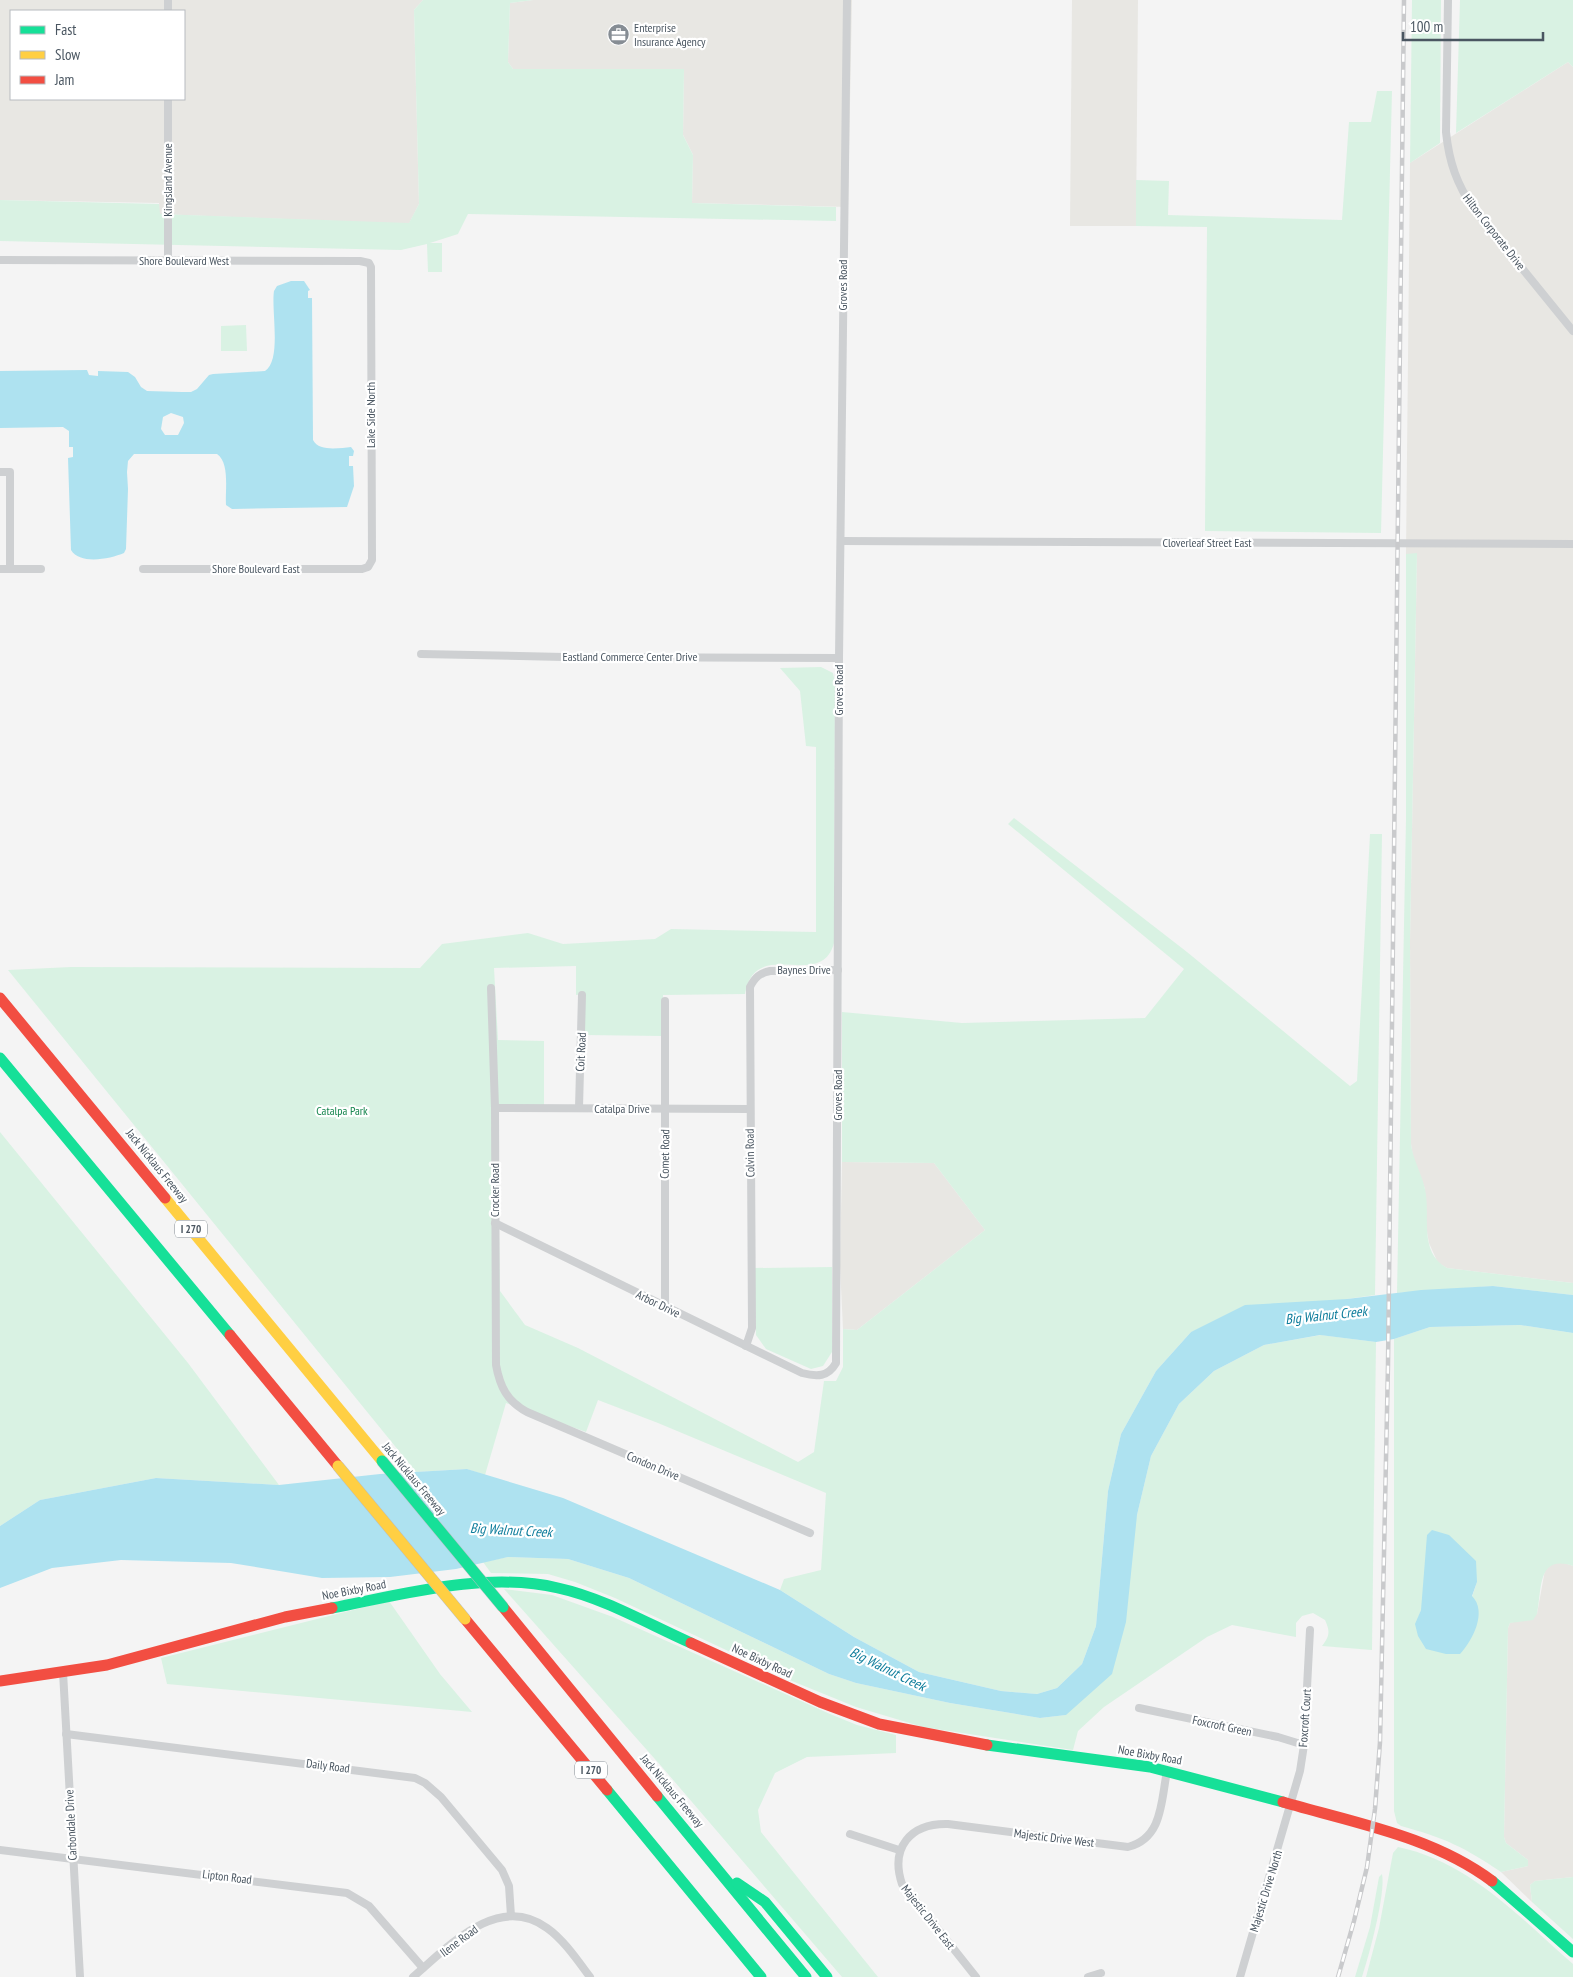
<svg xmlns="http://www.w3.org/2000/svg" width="1573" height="1977" font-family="'PT Sans Narrow',sans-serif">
<rect width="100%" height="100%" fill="#f4f4f4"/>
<!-- commercial -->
<g fill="#e8e7e3" fill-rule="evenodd">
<path d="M 0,0 L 423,0 L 414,10 L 419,204 L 409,224 L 159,214 L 159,203 L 0,200 ZM 11,11 L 184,11 L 184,99 L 11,99 Z"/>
<polygon points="533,0 852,0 848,207 692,203 693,155 683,135 684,69 513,69 508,62 510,3"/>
<polygon points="1072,0 1138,0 1136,226 1070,226"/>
<polygon points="1568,62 1573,67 1573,1283 1447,1268 1438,1263 1429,1243 1425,1221 1425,1189 1413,1157 1411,1144 1410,941 1417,554 1406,554 1410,163"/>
<polygon points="842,1162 934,1163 985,1230 857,1330 843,1329 840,1266"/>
<polygon points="1562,1562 1573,1566 1573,1877 1535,1881 1530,1885 1532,1902 1501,1872 1528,1866 1528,1860 1506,1843 1504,1837 1508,1628 1510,1623 1537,1614 1545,1570 1550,1564"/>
</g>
<!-- green -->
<g fill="#d9f2e3" fill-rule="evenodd">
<polygon points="423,0 533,0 510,3 508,62 513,69 684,69 683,135 693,155 692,203 836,207 836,221 468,214 458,234 430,243 442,243 442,272 428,272 427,244 401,250 0,241 0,200 159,204 160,214 409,223 419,204 414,10"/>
<polygon points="1412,0 1441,0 1440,143 1410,163"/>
<polygon points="1460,0 1573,0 1573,67 1568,62 1456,133"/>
<polygon points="1377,91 1392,91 1381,533 1205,531 1207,227 1136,226 1136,180 1169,181 1168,215 1342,220 1349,122 1371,122"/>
<polygon points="246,325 247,351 221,351 221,326"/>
<path d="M 1417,553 L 1410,941 L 1411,1144 C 1413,1160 1422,1174 1425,1189 C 1431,1216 1418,1252 1447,1268 L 1573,1283 L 1573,1295 L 1493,1286 L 1397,1293 L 1406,819 L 1406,554 Z"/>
<path d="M 821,667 L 833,673 L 835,683 L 834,943 C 821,992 755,935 745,994 L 663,995 L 662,1036 L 584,1035 L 584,994 L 576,995 L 576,966 L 494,968 L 498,1040 L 544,1041 L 544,1105 L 497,1106 L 500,1291 L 525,1325 L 578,1348 L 798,1462 L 814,1452 L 824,1381 L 836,1381 L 843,1367 L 843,1329 L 857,1330 L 985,1230 L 934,1163 L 842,1162 L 842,1012 L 962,1023 L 1145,1018 L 1184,969 L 1008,824 L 1014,818 L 1187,952 L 1350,1086 L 1357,1081 L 1370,834 L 1382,834 L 1375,1295 L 1347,1299 L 1191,1332 L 1156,1371 L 1121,1434 L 1108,1491 L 1096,1626 L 1082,1664 L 1057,1688 L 1037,1694 L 1001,1691 L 919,1672 L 854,1637 L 780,1590 L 784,1579 L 821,1570 L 826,1493 L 658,1423 L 598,1400 L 586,1432 L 506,1403 L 485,1475 L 467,1469 L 416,1472 L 8,970 L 71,967 L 420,968 L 442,944 L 528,933 L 563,944 L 655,939 L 671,929 L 816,932 L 816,747 L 806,746 L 800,691 L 780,668 Z"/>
<polygon points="0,1132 188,1363 279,1485 156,1478 40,1500 0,1526"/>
<polygon points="832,1267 832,1352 823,1366 811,1369 766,1349 756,1335 754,1268"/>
<path d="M 1520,1325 L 1573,1333 L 1573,1566 C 1537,1554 1542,1589 1537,1614 L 1533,1620 L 1510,1623 L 1508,1628 L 1504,1837 L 1506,1843 L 1528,1860 L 1528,1866 L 1501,1872 C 1464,1847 1445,1838 1401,1826 L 1397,1823 L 1394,1811 L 1394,1339 L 1430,1327 ZM 1477,1582 L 1472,1597 L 1416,1625 L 1421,1610 Z"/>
<path d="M 1321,1335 L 1376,1342 L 1372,1650 L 1322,1646 C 1330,1636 1330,1631 1325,1620 L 1313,1613 L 1302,1616 L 1296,1623 L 1296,1637 L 1232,1625 L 1207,1637 L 1104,1707 L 1078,1731 L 1073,1750 L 923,1727 L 856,1707 L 792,1681 L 615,1598 L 575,1582 L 548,1574 L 491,1573 L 483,1562 L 508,1557 L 568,1559 L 629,1578 L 829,1674 L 856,1683 L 950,1703 L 1040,1718 L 1066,1715 L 1137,1515 L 1151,1456 L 1179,1404 L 1214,1371 L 1264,1345 Z"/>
<polygon points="504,1589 552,1595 613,1617 830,1714 857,1725 896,1735 896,1753 807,1757 775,1773 758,1810 761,1832 878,1977 842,1977 662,1767"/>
<polygon points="389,1601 440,1674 472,1712 167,1684 161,1658"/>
<path d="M 1398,1847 C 1470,1862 1520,1918 1573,1964 L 1573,1977 L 1366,1977 L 1379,1928 L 1393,1853 Z"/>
<path d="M 1382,1874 C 1386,1893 1369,1956 1362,1977 L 1355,1977 L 1370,1927 L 1379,1877 Z"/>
<polygon points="1573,1877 1573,1939 1532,1902 1530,1885 1535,1881"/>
</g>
<!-- water -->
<g fill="#aee2f0" fill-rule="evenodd">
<path d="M 291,281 L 304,281 L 310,290 L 308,291 L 308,298 L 312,298 L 313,440 C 319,452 340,448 351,447 L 354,451 L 353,456 L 349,456 L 349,466 L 353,466 L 354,486 L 347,507 L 232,509 L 226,505 C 225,490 230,463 217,454 L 134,454 L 128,461 L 127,472 L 128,489 L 126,549 L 124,553 C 110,559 80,565 71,550 L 68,458 L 73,457 L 73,447 L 69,447 L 69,431 L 63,427 L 0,428 L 0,371 L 87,370 L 89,375 L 98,376 L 98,371 L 128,372 L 135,377 L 141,387 L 147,391 L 182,392 L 191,392 L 197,389 L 209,375 L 213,374 L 265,371 C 282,360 271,310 274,291 L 277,286 ZM 171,413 L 183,417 L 184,423 L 178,435 L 165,435 L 161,429 L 163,417 Z"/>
<polygon points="1493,1286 1573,1295 1573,1333 1520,1325 1430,1327 1394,1339 1376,1342 1320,1335 1264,1345 1214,1371 1179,1404 1151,1456 1137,1515 1126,1622 1112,1674 1066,1715 1040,1718 950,1703 856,1683 829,1674 629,1578 568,1559 508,1557 456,1569 390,1577 322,1578 231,1563 121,1560 52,1568 0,1588 0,1526 40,1500 156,1478 279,1485 380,1474 467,1469 563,1498 780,1590 854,1637 919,1672 1001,1691 1037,1694 1057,1688 1082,1664 1096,1626 1108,1491 1121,1434 1156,1371 1191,1332 1245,1305 1347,1299 1421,1290"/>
<path d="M 1432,1530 L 1449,1535 L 1476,1561 L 1477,1582 L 1472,1596 C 1488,1612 1472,1641 1460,1654 L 1446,1654 L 1426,1649 L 1418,1636 L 1415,1624 L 1421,1610 L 1427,1535 Z"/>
</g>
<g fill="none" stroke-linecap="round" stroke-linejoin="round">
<!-- street -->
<g stroke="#ced0d2" stroke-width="8">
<path d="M 1448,0 L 1446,132 C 1449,162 1457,185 1474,209 L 1573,331"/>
<polyline points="168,11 168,0"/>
<polyline points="0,260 360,261 369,263 371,267 372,560 368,567 362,569 143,569"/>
<polyline points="168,260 168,99"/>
<polyline points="0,472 10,472 10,569"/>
<polyline points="841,541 1573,544"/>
<polyline points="0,569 41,569"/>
<polyline points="421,654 564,657 839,658"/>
<path d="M 491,988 L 495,1108 L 496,1365 C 500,1387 507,1401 527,1412 L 810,1533"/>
<polyline points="495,1108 750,1109"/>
<polyline points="579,1108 582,995"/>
<path d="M 495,1223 L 802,1373 C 817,1377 828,1377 836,1363 L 839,658 L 847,0"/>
<polyline points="665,1307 665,1001"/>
<path d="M 746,1346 L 752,1328 L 750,987 C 755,977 760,973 770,971 L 838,970"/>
<polyline points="63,1672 80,1977"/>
<polyline points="1139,1708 1278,1737 1304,1745"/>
<polyline points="66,1734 415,1778 425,1783 441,1797 502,1870 509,1886 511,1916"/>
<polyline points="850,1834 899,1850"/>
<polyline points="0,1850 347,1893 369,1906 423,1968"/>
<path d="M 413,1977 C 448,1947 498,1892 547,1928 C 564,1940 578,1961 590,1977"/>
<path d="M 976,1977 L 902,1884 C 890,1848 910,1823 948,1824 L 1128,1847 C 1163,1838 1161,1801 1167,1771"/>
<polyline points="1088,1977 1101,1973"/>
<polyline points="1240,1977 1300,1771 1304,1745 1310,1630"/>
</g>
<!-- fast -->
<g stroke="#16e098" stroke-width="11">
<polyline points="0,1058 230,1335"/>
<path d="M 332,1608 C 404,1594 486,1571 558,1588 C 604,1598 648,1624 691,1643"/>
<polyline points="987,1745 1150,1767 1283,1802"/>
<polyline points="607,1790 761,1977"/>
<polyline points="657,1796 806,1977"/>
<polyline points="1492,1881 1573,1952"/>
<polyline points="737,1883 765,1902 827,1977"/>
</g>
<!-- slow -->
<polyline stroke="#ffcf43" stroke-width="11" points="165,1198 382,1461"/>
<!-- jam -->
<g stroke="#f24e42" stroke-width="11">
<polyline points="0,998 165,1198"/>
<polyline points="230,1335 338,1466"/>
<polyline points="503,1607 657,1796"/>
<polyline points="465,1619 607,1790"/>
<polyline points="691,1643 820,1702 879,1724 987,1745"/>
<polyline points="0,1681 107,1665 285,1617 332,1608"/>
<path d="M 1283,1802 C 1354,1823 1432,1836 1492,1881"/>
</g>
<defs>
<polyline id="rail" points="1338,1977 1354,1921 1367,1867 1375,1809 1380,1742 1388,1365 1404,0"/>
</defs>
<!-- rail casing -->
<use href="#rail" stroke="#c9cacc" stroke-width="4.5"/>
<!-- rail -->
<use href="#rail" stroke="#fff" stroke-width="2.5" stroke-dasharray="8" stroke-linecap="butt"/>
<defs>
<polyline id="fast-bridge" points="382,1461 503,1607"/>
<polyline id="slow-bridge" points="338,1466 465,1619"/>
</defs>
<!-- fast-bridge casing -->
<use href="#fast-bridge" stroke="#b9bec3" stroke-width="12" stroke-linecap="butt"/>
<!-- slow-bridge casing -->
<use href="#slow-bridge" stroke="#b9bec3" stroke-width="12" stroke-linecap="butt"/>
<!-- fast-bridge -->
<use href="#fast-bridge" stroke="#16e098" stroke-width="11"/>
<!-- slow-bridge -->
<use href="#slow-bridge" stroke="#ffcf43" stroke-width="11"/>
</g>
<!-- icons -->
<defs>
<symbol id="office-disc" viewBox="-11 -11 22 22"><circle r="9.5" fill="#868d94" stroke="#fff"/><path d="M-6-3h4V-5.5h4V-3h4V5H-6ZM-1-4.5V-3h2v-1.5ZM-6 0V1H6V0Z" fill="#fff"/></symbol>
</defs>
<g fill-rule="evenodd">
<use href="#office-disc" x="606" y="22" width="25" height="25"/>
</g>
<g text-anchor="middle" stroke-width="4.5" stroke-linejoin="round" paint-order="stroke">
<!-- shield labels -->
<g fill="#fff" stroke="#808990" stroke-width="1">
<rect x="175" y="1220.5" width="32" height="17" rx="4"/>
<rect x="575" y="1761.5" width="32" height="17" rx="4"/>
</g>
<g font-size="11" font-weight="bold" fill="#4a5661">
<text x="191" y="1233">I 270</text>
<text x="591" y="1774">I 270</text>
</g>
<!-- poi labels -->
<g font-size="12" fill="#4a5661" stroke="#fff" text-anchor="start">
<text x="634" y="32">Enterprise<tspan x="634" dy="14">Insurance Agency</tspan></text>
</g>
<!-- street labels -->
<g font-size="12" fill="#4a5661" stroke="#fff">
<text transform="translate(168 180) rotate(-90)" y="4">Kingsland Avenue</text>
<text transform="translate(1494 232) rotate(52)" y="4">Hilton Corporate Drive</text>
<text x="184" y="265">Shore Boulevard West</text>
<text transform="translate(843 285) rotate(-90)" y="4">Groves Road</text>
<text transform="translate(371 415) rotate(-90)" y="4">Lake Side North</text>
<text x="1207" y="547">Cloverleaf Street East</text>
<text x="256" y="573">Shore Boulevard East</text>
<text x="630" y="661">Eastland Commerce Center Drive</text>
<text transform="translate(839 690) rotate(-90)" y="4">Groves Road</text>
<text x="804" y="974">Baynes Drive</text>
<text transform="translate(581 1052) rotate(-87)" y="4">Coit Road</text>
<text transform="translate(838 1095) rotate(-90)" y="4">Groves Road</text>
<text x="622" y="1113">Catalpa Drive</text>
<text transform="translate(750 1153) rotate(-91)" y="4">Colvin Road</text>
<text transform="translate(665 1154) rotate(-89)" y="4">Comet Road</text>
<text transform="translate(157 1166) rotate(51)" y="4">Jack Nicklaus Freeway</text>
<text transform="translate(495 1190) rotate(-90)" y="4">Crocker Road</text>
<text transform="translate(658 1304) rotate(26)" y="4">Arbor Drive</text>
<text transform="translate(653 1466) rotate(23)" y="4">Condon Drive</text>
<text transform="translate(414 1479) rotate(50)" y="4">Jack Nicklaus Freeway</text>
<text transform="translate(354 1590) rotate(-11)" y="4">Noe Bixby Road</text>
<text transform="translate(762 1661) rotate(25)" y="4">Noe Bixby Road</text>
<text transform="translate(1305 1718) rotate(-86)" y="4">Foxcroft Court</text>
<text transform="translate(1222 1726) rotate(12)" y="4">Foxcroft Green</text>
<text transform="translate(1150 1755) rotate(10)" y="4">Noe Bixby Road</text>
<text transform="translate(328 1766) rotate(7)" y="4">Daily Road</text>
<text transform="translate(672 1791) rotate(50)" y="4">Jack Nicklaus Freeway</text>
<text transform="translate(71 1825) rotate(-93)" y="4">Carbondale Drive</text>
<text transform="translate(1054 1838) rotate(7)" y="4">Majestic Drive West</text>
<text transform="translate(227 1877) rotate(7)" y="4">Lipton Road</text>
<text transform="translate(1266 1891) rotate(-73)" y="4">Majestic Drive North</text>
<text transform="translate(928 1917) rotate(52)" y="4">Majestic Drive East</text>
<text transform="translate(459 1941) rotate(-37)" y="4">Ilene Road</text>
</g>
<!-- park labels -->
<g font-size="12" fill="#17864f" stroke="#fff">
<text x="342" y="1115">Catalpa Park</text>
</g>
<!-- water labels -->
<g font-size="14" font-style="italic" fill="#0c7c9b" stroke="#fff">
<text transform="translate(1326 1315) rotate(-6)" y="5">Big Walnut Creek</text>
<text transform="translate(511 1530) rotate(3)" y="5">Big Walnut Creek</text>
<text transform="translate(888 1669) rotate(26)" y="5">Big Walnut Creek</text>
</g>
</g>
<!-- legend -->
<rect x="10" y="10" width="175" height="90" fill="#ffffff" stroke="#b7bbc0"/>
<rect x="20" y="26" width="25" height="8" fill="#16e098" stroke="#b7bbc0"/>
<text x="55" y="35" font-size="15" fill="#4a5661">Fast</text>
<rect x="20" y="51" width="25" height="8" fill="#ffcf43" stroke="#b7bbc0"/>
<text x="55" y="60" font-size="15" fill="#4a5661">Slow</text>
<rect x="20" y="76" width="25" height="8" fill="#f24e42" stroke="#b7bbc0"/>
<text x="55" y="85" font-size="15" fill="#4a5661">Jam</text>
<!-- scale -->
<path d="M1403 32v8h140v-8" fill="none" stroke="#4a5661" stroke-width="2.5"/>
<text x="1410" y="32" font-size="15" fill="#4a5661" stroke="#ffffff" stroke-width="4" paint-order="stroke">100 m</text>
</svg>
